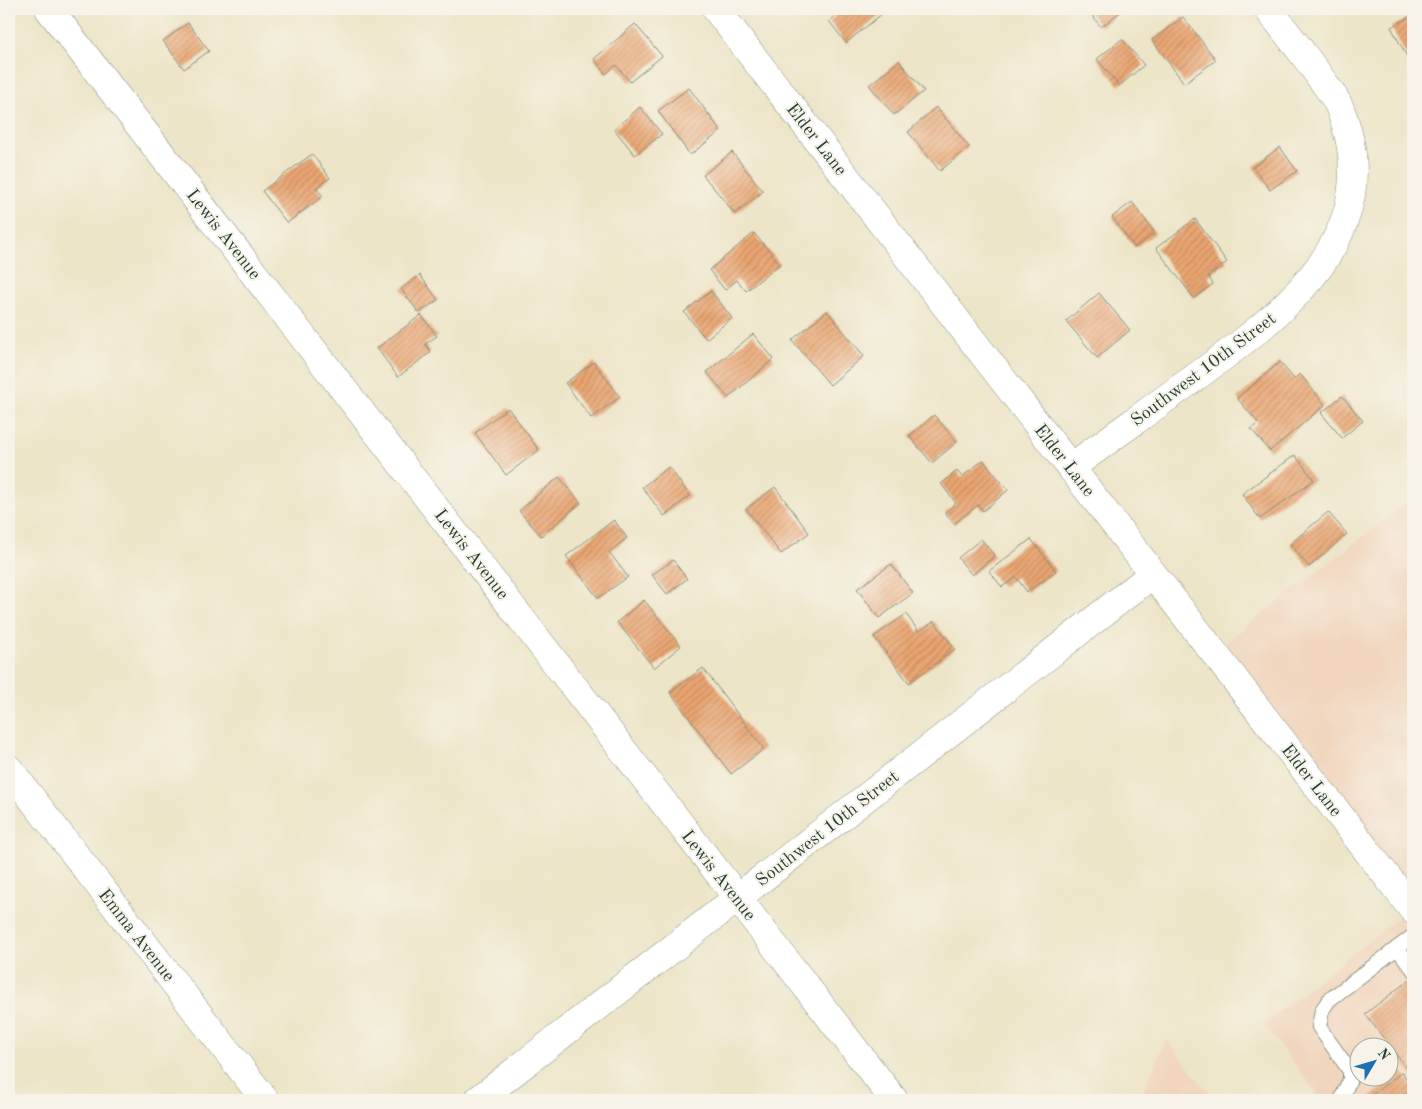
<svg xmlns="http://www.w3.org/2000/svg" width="1422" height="1109" font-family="'Old Standard TT',serif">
<defs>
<pattern id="building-hatch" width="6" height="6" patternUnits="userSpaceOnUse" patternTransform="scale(1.25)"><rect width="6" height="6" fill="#eba672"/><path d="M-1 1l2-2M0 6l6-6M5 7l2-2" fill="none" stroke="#be885e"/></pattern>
</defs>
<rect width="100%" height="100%" fill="#f7f3e8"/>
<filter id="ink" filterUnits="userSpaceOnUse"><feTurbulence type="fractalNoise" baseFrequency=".02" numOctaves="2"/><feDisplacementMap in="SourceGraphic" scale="10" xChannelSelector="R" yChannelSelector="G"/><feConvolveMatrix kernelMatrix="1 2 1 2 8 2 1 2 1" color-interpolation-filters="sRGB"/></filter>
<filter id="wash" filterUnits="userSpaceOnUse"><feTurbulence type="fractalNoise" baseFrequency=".0096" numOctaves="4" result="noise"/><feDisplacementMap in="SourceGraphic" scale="20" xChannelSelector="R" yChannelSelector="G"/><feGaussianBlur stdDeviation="1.12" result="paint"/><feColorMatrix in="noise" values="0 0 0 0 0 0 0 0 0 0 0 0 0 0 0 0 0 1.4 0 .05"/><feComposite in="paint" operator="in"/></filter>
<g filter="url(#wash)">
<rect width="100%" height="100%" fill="#ede5c8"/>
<!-- built -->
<g fill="#f1d5bd" fill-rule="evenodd">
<path d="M 1413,498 L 1413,1100 L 1322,1100 L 1263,1024 L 1411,907 L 1213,652 ZM 1360,1046 L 1390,1046 L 1390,1076 L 1360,1076 Z"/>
<polygon points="1166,1039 1215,1100 1139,1100"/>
</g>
<g id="blocks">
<!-- building -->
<g fill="url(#building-hatch)">
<polygon points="844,9 879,9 883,13 846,43 829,21"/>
<polygon points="1087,9 1124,9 1101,27"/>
<polygon points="1413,15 1413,60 1410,62 1391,27"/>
<polygon points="1183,17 1216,60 1184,83 1152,40"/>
<polygon points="188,23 209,51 184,69 163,41"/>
<polygon points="635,24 662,56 630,82 616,65 606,74 594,59"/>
<polygon points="1122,39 1144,65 1119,86 1097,59"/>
<polygon points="899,61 924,91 894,115 869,85"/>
<polygon points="689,88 721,131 690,155 658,111"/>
<polygon points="640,107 662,134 635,155 614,129"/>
<polygon points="936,107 969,147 940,171 908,132"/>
<polygon points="1280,147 1297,171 1270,190 1253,167"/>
<polygon points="732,152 763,191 735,214 703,175"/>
<polygon points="312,154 330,178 316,188 323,196 287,223 262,191"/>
<polygon points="1132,202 1155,233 1135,248 1112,217"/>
<polygon points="1195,219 1227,262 1208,276 1213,284 1194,298 1156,248"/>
<polygon points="754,233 780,264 746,291 737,280 725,290 709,270"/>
<polygon points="420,275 438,300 419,313 401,289"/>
<polygon points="711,291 732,318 706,339 684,312"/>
<polygon points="1099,293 1130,330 1097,358 1066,321"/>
<polygon points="827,311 864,356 830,385 792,340"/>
<polygon points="421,315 437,336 425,344 431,352 398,377 377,348"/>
<polygon points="753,334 774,359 728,398 707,372"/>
<polygon points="594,362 620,397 591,418 565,383"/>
<polygon points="1280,362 1294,379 1300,374 1325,405 1270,451 1251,429 1258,423 1237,398"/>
<polygon points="1342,396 1363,421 1342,438 1321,413"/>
<polygon points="508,408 539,450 506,475 475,433"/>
<polygon points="934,415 957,442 932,463 909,436"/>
<polygon points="1295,455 1314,480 1260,519 1242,494"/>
<polygon points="983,460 1008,490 983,511 978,505 954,524 945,512 956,503 941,484 957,471 962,477"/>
<polygon points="669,467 690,496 664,516 642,487"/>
<polygon points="559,477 581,503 541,536 519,511"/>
<polygon points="775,487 809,533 781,554 746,509"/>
<polygon points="1328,512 1347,534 1309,567 1290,544"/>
<polygon points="614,520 627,538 609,552 628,577 598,598 566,556"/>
<polygon points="981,539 995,556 972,575 958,558"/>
<polygon points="1031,539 1056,571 1027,592 1016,577 1002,587 989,571"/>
<polygon points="673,560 687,579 667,594 652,575"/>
<polygon points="891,564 913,593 879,618 857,589"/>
<polygon points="644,600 681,646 654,668 617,622"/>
<polygon points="906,614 919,632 934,621 955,649 909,683 874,637"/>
<polygon points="703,668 764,749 731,774 670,692"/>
<polygon points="1409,980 1413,986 1413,1076 1365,1014"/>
<polygon points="1402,1072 1413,1087 1413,1100 1366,1100"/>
</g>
</g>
</g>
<g filter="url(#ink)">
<use href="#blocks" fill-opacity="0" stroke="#86917e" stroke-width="1"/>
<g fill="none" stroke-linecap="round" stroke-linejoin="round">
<defs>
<g id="service">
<polyline points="1397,948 1413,969"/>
<polyline points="1341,1100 1350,1079 1350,1071 1319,1027 1322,1010 1329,1000 1413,936"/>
</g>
<g id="minor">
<polyline points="49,9 894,1100"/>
<polyline points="716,9 1413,910"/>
<path d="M 1071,467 C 1112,438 1152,408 1193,379 C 1284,313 1392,234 1339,106 C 1336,99 1330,91 1325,84 C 1307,58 1288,34 1268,9"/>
<polyline points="9,769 265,1100"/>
<polyline points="478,1100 1153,574"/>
</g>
</defs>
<!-- service casing -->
<use href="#service" stroke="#86917e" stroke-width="16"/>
<!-- minor casing -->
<use href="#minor" stroke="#86917e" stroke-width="29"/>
<!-- service -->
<use href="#service" stroke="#fff" stroke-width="14"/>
<!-- minor -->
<use href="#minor" stroke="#fff" stroke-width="28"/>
</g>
</g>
<g text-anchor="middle" stroke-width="4" stroke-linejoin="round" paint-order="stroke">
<!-- street labels -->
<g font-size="18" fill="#1f3d34" stroke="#f7f3e8">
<text transform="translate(817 139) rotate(52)" y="6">Elder Lane</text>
<text transform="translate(224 234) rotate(52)" y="6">Lewis Avenue</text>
<text transform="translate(1203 369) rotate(-37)" y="6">Southwest 10th Street</text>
<text transform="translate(1065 460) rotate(52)" y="6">Elder Lane</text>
<text transform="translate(472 554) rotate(52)" y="6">Lewis Avenue</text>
<text transform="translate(1312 780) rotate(52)" y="6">Elder Lane</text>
<text transform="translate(827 828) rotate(-38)" y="6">Southwest 10th Street</text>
<text transform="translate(719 875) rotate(52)" y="6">Lewis Avenue</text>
<text transform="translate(137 935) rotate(52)" y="6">Emma Avenue</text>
</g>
</g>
<!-- margin -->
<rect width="1422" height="1109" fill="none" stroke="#f7f3e8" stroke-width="30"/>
<!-- north arrow -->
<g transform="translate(1374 1062) rotate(52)"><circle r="24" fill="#f7f3e8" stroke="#a1aaa0"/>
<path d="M0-4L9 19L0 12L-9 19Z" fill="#1f6fb2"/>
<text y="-8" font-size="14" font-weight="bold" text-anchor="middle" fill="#1f3d34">N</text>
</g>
</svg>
